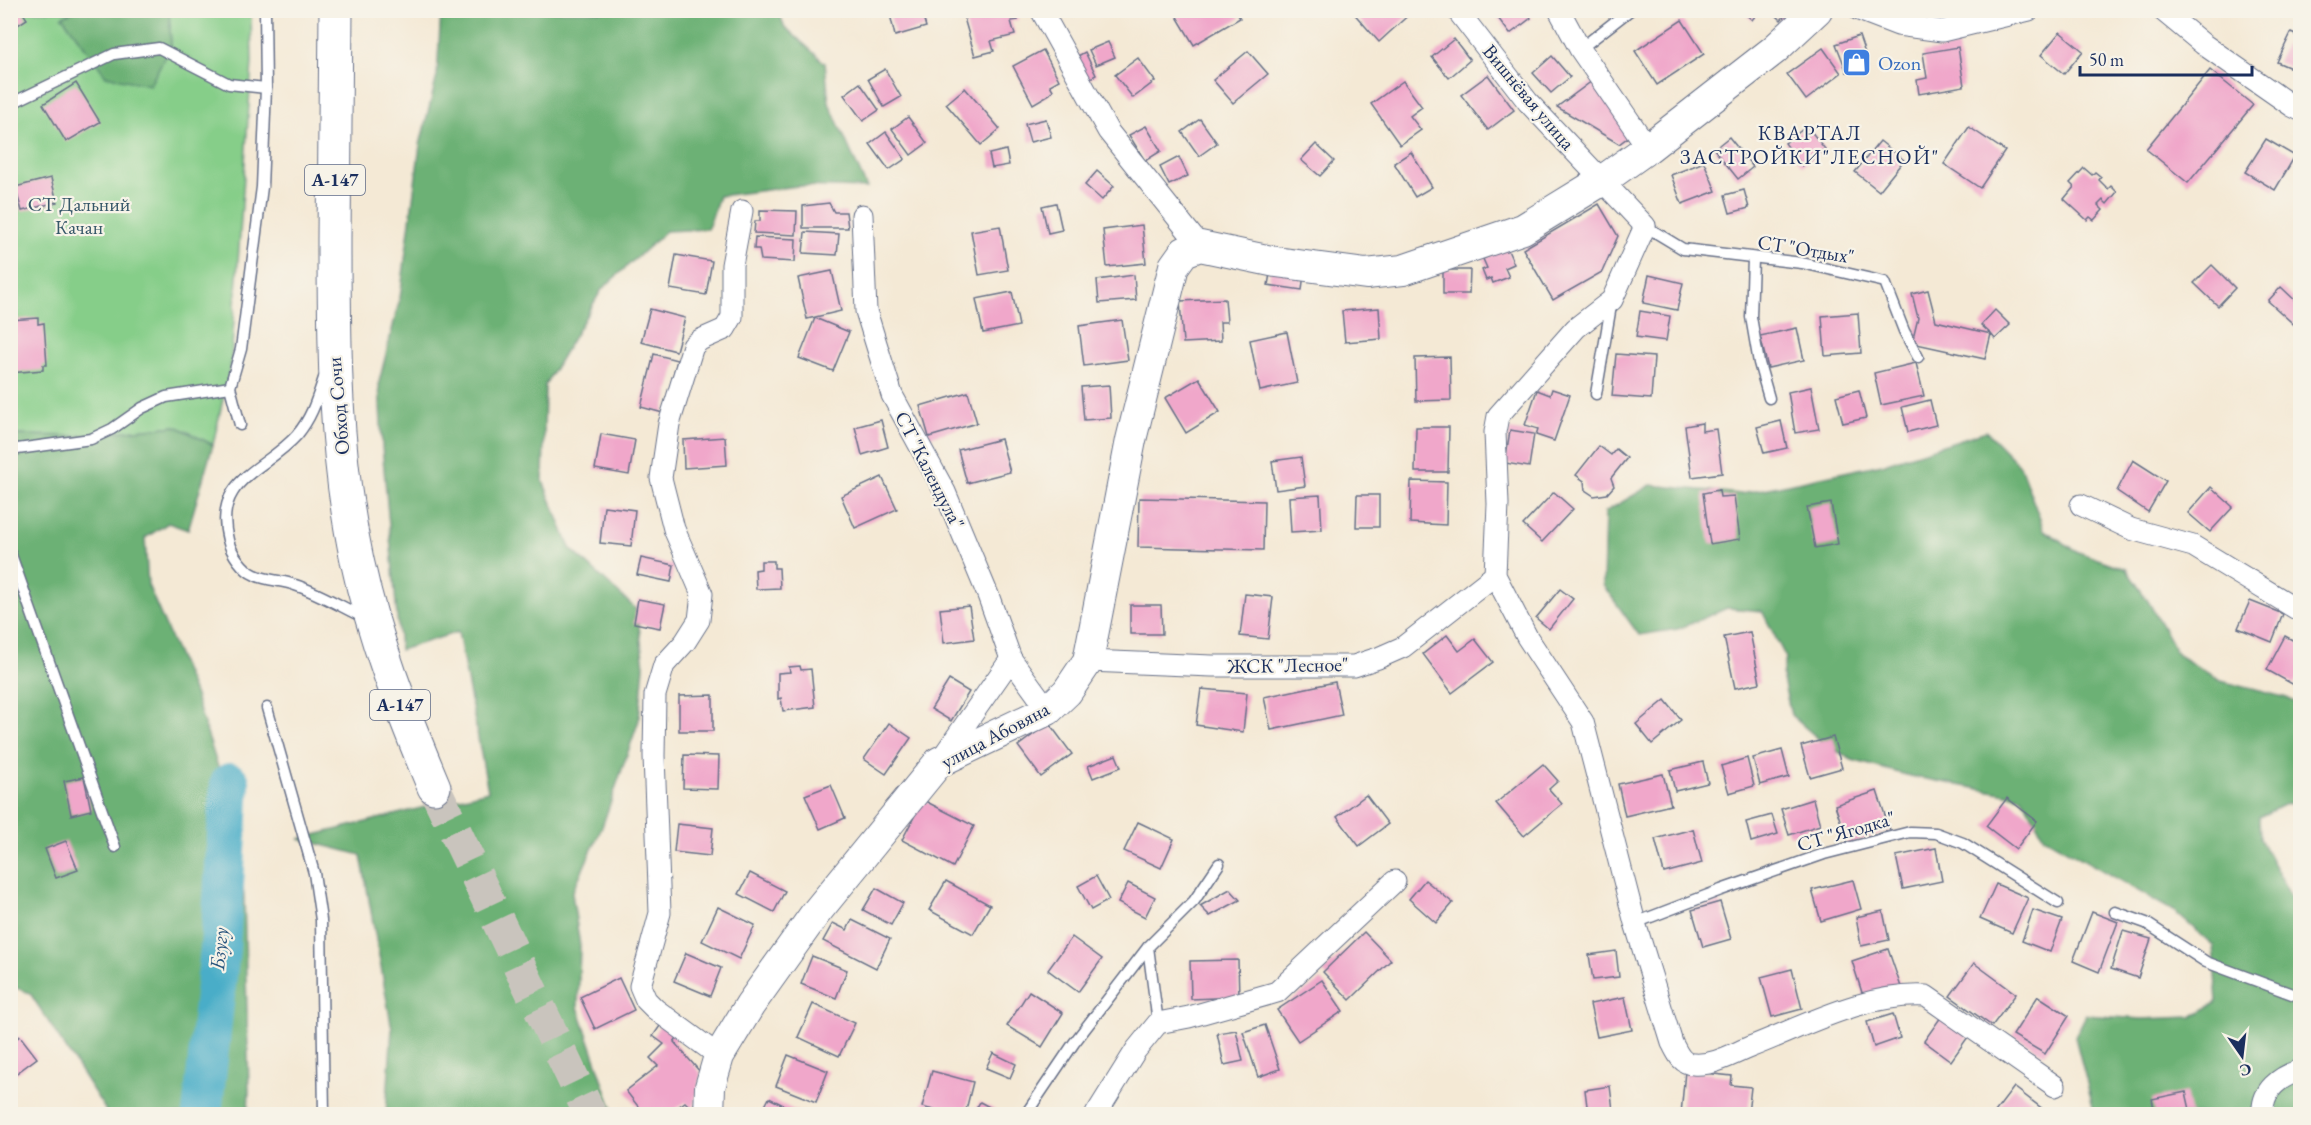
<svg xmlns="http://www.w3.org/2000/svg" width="2311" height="1125" font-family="'EB Garamond',serif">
<rect width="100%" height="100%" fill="#f7f3e8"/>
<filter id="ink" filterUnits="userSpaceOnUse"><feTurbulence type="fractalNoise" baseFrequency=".0167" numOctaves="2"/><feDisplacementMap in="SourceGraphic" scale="12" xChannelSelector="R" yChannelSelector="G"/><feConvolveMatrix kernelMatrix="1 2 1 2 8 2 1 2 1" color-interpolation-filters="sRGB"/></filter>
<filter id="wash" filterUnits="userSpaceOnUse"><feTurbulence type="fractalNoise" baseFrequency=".008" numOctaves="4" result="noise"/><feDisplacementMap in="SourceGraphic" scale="24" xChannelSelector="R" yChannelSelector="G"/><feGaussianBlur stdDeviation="1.35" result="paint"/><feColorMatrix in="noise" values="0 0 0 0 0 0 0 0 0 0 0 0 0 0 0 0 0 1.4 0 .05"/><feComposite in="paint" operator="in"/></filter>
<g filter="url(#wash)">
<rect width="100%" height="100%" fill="#f4e9d5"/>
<!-- green -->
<polygon fill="#86ce89" stroke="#507e74" stroke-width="1.5" points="11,11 75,11 62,17 171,45 169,11 251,11 252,62 231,362 213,445 176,426 77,436 11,435"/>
<!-- forest -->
<g fill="#6cb175" stroke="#44706a" stroke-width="1.5">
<polygon points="75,11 169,11 171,45 150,85 106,76 62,16"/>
<polygon points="441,11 779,11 784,26 825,63 829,103 867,188 798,186 719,196 708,229 666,231 602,289 545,385 543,481 570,548 637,610 644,666 639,720 602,827 572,893 580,946 578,1007 614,1114 386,1114 392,1029 361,855 299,839 488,791 458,632 400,650 382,446 379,382 400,298 420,145 437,76"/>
<polygon points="176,426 213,445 188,530 168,523 145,538 148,585 194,693 229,801 244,896 249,1091 248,1114 106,1114 105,1109 30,993 11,986 10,435 77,436"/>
<polygon points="1986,431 2020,466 2044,530 2078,552 2126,569 2148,601 2178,655 2221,681 2287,698 2300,705 2300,806 2287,803 2259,817 2260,839 2293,901 2300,908 2300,1114 2095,1114 2075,1037 2086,1015 2142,1019 2192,1017 2217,1002 2213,945 2175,912 2044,837 2022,797 1910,776 1852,760 1822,742 1791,715 1782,675 1786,658 1762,611 1727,608 1678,629 1639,635 1603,585 1605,512 1651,485 1741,494 1887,463"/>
</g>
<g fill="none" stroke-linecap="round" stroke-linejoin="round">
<!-- river -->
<polyline stroke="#49adc8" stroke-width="40" points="202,1114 220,949 230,783"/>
</g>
<g id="blocks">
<!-- building -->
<g fill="#f0a7ca">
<polygon points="10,10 21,10 27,19 10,30"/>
<polygon points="889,10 921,10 926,27 895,36"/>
<polygon points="1016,10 1018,20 1011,21 1015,35 991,41 994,51 975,56 962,11"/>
<polygon points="1173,10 1235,10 1240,18 1194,45"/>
<polygon points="1351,10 1414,10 1379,42"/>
<polygon points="1492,10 1526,10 1531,18 1510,34"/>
<polygon points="1741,10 1760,10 1752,20"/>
<polygon points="1771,10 1790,10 1781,20"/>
<polygon points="1682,20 1704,54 1657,85 1635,51"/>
<polygon points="2060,32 2083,51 2064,74 2041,55"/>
<polygon points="2291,33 2300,37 2300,72 2277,62"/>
<polygon points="1859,36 1869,65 1847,72 1836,44"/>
<polygon points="1454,39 1470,60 1449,78 1432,57"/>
<polygon points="1108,42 1115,57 1096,65 1089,50"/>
<polygon points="1958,47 1964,86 1919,94 1917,80 1927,78 1923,53"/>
<polygon points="1823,48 1841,73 1806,100 1787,74"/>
<polygon points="1043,50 1059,80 1050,85 1053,90 1050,94 1033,104 1013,66"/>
<polygon points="1248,51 1268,74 1233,103 1213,80"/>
<polygon points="1085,52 1096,75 1087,80 1076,57"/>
<polygon points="1552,56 1570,77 1551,93 1533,73"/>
<polygon points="1138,58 1155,81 1133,98 1115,75"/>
<polygon points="885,69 901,97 884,107 868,79"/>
<polygon points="2210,70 2253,105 2188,183 2146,149"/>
<polygon points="1488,75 1514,110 1488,130 1461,95"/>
<polygon points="1403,81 1422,107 1410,116 1421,130 1400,145 1371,104"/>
<polygon points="1592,81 1632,134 1619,144 1557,107"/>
<polygon points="76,83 100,122 66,142 43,104"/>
<polygon points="860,83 879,110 863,121 844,95"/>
<polygon points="965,88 1000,129 981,145 946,104"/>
<polygon points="908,117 927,143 911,155 892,129"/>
<polygon points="1046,119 1051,137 1030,142 1025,124"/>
<polygon points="1200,119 1217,143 1199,156 1182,132"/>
<polygon points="1146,126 1161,151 1145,161 1129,135"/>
<polygon points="1807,126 1825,149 1802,166 1785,143"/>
<polygon points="1969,127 2005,151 1980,188 1944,164"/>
<polygon points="886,132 905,159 889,170 870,144"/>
<polygon points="1729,137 1753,167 1738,179 1714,149"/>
<polygon points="2266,139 2295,156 2275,190 2245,172"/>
<polygon points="1880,141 1904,160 1879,191 1855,172"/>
<polygon points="1316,144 1334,161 1320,176 1301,160"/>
<polygon points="1006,150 1009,165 992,168 989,154"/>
<polygon points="1411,152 1432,187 1415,197 1394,163"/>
<polygon points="1179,157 1188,176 1169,185 1160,167"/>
<polygon points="1704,162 1716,191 1682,204 1671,175"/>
<polygon points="2084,168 2092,175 2095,172 2101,177 2099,180 2108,189 2111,186 2117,192 2107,204 2103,200 2098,205 2103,210 2094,220 2090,217 2087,220 2064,199 2074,187 2070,183"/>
<polygon points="1097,171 1114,186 1102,200 1085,185"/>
<polygon points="51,178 57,202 22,211 15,187"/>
<polygon points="1744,190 1749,208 1730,213 1725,195"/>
<polygon points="829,203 834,212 846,212 848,228 803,228 803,206"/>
<polygon points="1056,203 1062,230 1048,233 1042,206"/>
<polygon points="1599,204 1618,236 1602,272 1553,300 1523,249"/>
<polygon points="760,210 797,211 796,235 754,233 755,221 760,221"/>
<polygon points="1142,225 1146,263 1107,267 1103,230"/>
<polygon points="1000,226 1008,270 979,275 971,231"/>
<polygon points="805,232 839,234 837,255 803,253"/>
<polygon points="755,237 796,239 795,262 761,260 759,249 754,249"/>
<polygon points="1507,248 1514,264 1505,268 1509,277 1493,283 1491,278 1486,280 1482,270 1487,268 1483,259"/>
<polygon points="676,255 712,261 706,295 670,289"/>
<polygon points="2212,265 2235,288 2218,306 2194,283"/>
<polygon points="1271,268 1304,273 1302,290 1268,285"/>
<polygon points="1443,270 1470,270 1469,294 1443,294"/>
<polygon points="832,271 841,311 807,319 798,278"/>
<polygon points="1134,275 1136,300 1099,303 1097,280"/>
<polygon points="1649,275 1683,283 1677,310 1643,303"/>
<polygon points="2281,287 2300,305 2299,329 2268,301"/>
<polygon points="1928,290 1936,321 1991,334 1981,325 1995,310 2010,325 1995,339 1991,334 1985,359 1912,343 1918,318 1912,294"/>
<polygon points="1012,292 1019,326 983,333 976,299"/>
<polygon points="1225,299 1227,322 1220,322 1221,341 1183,343 1180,301"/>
<polygon points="1379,308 1381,339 1345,342 1342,311"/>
<polygon points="650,309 685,318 676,351 641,342"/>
<polygon points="1640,311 1670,316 1666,341 1636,337"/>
<polygon points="1858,313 1861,353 1825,356 1822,316"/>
<polygon points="38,318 38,324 44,323 47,365 43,365 43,370 10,373 10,320"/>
<polygon points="815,318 849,332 833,371 799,358"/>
<polygon points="1122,320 1128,360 1084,366 1079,326"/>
<polygon points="1797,328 1804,360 1768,368 1760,336"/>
<polygon points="1287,332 1297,383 1260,391 1250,340"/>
<polygon points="654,354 677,360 663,413 641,407"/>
<polygon points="1616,354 1654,357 1651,399 1612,396"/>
<polygon points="1450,357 1451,400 1416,401 1415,358"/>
<polygon points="1916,363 1924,396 1881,405 1874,373"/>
<polygon points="1199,378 1220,412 1186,433 1165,398"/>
<polygon points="1109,385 1111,418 1084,420 1081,387"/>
<polygon points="1811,387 1819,429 1795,433 1788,392"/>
<polygon points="1552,389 1570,395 1554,441 1536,435 1538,429 1525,425 1537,390 1550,395"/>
<polygon points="1859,390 1866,418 1843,423 1836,396"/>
<polygon points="968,392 977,423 929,437 920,406"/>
<polygon points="1930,400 1936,425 1908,432 1902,407"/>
<polygon points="881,420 888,447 862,455 855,427"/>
<polygon points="1781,421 1787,448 1764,453 1757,427"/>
<polygon points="1702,423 1702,431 1716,429 1722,473 1692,477 1685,426"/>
<polygon points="1416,427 1449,427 1448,472 1415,472"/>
<polygon points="1510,430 1534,434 1529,467 1505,463"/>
<polygon points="601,434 635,440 629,475 595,469"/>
<polygon points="725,437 727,465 684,468 683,440"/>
<polygon points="1001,439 1010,472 967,483 958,450"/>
<polygon points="1599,446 1611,455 1616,449 1627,458 1611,478 1614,486 1607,494 1594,496 1585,490 1584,481 1576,475"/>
<polygon points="1301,457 1305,486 1276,490 1272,461"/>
<polygon points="2133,460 2166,481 2148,512 2117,491"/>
<polygon points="882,477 897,509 855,528 841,496"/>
<polygon points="1411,481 1447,482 1446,525 1410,523"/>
<polygon points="2211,487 2233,507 2210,532 2188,513"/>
<polygon points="1719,490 1720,497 1734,496 1740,539 1710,544 1703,493"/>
<polygon points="1554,492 1573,509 1542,542 1523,525"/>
<polygon points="1320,495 1322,530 1291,532 1289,497"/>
<polygon points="1357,495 1379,495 1379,527 1356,527"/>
<polygon points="1139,498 1264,501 1263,550 1138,547"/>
<polygon points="1831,503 1838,544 1815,548 1807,507"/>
<polygon points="604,506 635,510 631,546 600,543"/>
<polygon points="641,558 674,565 671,582 637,575"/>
<polygon points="761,561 774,561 774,568 779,568 780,588 756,589 755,570 761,569"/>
<polygon points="1560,589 1573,599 1549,629 1536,618"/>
<polygon points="1245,594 1273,597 1268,639 1240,636"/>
<polygon points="638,599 665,604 660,628 634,623"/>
<polygon points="2250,601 2283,614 2272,642 2238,628"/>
<polygon points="1130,605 1161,605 1162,634 1130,634"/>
<polygon points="969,606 974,639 944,643 940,609"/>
<polygon points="1750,632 1760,683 1735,688 1724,637"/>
<polygon points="1447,635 1459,651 1475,639 1493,662 1452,693 1423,654"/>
<polygon points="2285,636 2300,644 2300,673 2294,685 2267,670"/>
<polygon points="800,666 801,670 811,669 815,707 783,711 781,698 778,699 778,673 790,672 789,667"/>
<polygon points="949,680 969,692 951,721 931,709"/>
<polygon points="1335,682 1342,715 1271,730 1264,697"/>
<polygon points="1201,689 1247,693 1243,732 1196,725"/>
<polygon points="713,695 713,731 679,731 679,696"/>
<polygon points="1665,700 1681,720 1652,744 1636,724"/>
<polygon points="889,723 911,738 886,774 864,759"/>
<polygon points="1049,723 1072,754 1041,777 1018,746"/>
<polygon points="1833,737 1842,768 1810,777 1801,746"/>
<polygon points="1782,750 1789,777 1760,785 1753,758"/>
<polygon points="684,755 719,756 718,789 683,788"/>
<polygon points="1116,755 1121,767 1093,778 1088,766"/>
<polygon points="1747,758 1754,786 1729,793 1721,766"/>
<polygon points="1703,762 1708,783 1675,791 1670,770"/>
<polygon points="1543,764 1558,781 1549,789 1562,804 1524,836 1496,803"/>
<polygon points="1663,774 1671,805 1625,816 1618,784"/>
<polygon points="84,777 91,810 71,815 64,781"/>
<polygon points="831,785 845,818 820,829 805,795"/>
<polygon points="1877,791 1890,830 1848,844 1835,805"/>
<polygon points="1366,795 1388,824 1359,846 1337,817"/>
<polygon points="2007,798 2037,821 2016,849 1986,826"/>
<polygon points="1813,799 1820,825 1789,835 1781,809"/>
<polygon points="923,800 974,826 953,867 902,840"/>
<polygon points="1772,815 1778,834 1751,842 1746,822"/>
<polygon points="1138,822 1174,839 1161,868 1124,851"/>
<polygon points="677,824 713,828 710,856 674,852"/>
<polygon points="1693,829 1702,863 1664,873 1655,839"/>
<polygon points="66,841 78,870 56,878 45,849"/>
<polygon points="1936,848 1942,881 1903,889 1896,856"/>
<polygon points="750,873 785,891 774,912 739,894"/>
<polygon points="1096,876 1109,900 1091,910 1078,886"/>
<polygon points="1425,880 1453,903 1436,923 1409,899"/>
<polygon points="1853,880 1861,909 1821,921 1812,890"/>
<polygon points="946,881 990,905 973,934 929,910"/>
<polygon points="1128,883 1155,897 1145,917 1118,903"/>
<polygon points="1996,884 2028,898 2012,933 1980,919"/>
<polygon points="876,888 903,903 891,925 863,910"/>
<polygon points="1230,889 1240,900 1210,916 1200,906"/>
<polygon points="1720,902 1731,939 1703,947 1692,910"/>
<polygon points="718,907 755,925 739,959 702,941"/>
<polygon points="2033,910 2062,920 2050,952 2022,941"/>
<polygon points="1883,911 1889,940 1861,946 1856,917"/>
<polygon points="2092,912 2118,922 2099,972 2073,961"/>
<polygon points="852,920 890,939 876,968 823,941 833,923 847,930"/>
<polygon points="2123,931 2151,939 2138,978 2111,969"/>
<polygon points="1364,932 1391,960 1350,1000 1323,972"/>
<polygon points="1072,937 1102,959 1078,992 1048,970"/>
<polygon points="1888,949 1901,987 1864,999 1852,961"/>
<polygon points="1616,951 1619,977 1593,980 1589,955"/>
<polygon points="686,953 721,968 710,996 674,981"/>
<polygon points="812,956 847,970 836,998 801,984"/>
<polygon points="1238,960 1239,997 1191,999 1190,961"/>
<polygon points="1974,963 2016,994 1992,1026 1950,996"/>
<polygon points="1792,969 1802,1009 1772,1017 1761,977"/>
<polygon points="619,978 634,1010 595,1029 580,997"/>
<polygon points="1322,980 1343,1011 1298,1041 1277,1010"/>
<polygon points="1029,991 1063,1013 1042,1047 1007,1026"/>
<polygon points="2038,996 2069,1016 2045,1054 2013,1035"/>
<polygon points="1625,997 1632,1030 1597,1037 1590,1004"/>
<polygon points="813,1004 855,1023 839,1056 798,1037"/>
<polygon points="1893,1014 1900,1038 1874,1047 1867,1022"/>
<polygon points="1941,1017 1968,1037 1951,1061 1924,1041"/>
<polygon points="662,1023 679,1035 674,1042 701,1073 693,1110 685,1102 668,1114 644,1114 626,1091 658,1066 650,1058 664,1044 653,1036"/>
<polygon points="1265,1025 1280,1069 1258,1077 1243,1032"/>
<polygon points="1236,1030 1243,1061 1224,1065 1217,1033"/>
<polygon points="20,1036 37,1058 10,1078 10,1044"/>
<polygon points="993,1053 1016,1064 1010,1078 986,1068"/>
<polygon points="788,1055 828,1071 816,1102 776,1086"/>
<polygon points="932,1071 973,1082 965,1114 948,1114 922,1107"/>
<polygon points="1685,1071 1732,1076 1731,1085 1751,1087 1748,1114 1681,1114"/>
<polygon points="1610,1086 1613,1110 1588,1114 1585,1090"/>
<polygon points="2014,1087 2044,1110 2041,1114 1998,1114 1995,1112"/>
<polygon points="2186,1092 2191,1114 2155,1114 2152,1099"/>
<polygon points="769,1098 802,1114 761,1114"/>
<polygon points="980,1102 1002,1114 973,1114"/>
</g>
</g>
</g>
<g filter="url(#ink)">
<use href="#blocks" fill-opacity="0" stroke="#677088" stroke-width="1.5"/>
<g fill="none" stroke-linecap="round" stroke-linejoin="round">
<!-- highway-tunnel -->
<polyline stroke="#c9c4bd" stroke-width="33" stroke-dasharray="33 16" stroke-linecap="butt" points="434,787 590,1114"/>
<defs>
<g id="lane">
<polyline points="1580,49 1630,10"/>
<polyline points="10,104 114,54 159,48 229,84 266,88"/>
<polyline points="1645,226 1683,249 1802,263 1885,282 1904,331 1918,357"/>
<polyline points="1753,259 1751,317 1759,363 1769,398"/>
<path d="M 324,378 C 317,399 312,417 297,435 C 265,471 212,479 228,540 C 231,553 243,570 255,575 C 268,581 282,580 295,585 C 319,593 342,607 365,618"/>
<polyline points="1596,394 1612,300"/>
<polyline points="240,425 230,387 241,349 262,187 266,88 265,10"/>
<polyline points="10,450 91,439 112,429 142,408 166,397 230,387"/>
<polyline points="10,552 115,847"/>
<polyline points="267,708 314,873 321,920 324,1114"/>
<polyline points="2115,912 2146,923 2206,962 2300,997"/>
<polyline points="1635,923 1721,890 1824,854 1910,832 1936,833 1963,843 2058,903"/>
<polyline points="1158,1023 1148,947 1194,901 1219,864"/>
<polyline points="1026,1114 1074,1043 1148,947"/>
</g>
<g id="street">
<polyline points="1041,10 1108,131 1200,246"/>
<path d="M 1457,10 L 1528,102 L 1645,226 L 1612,300 L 1576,328 L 1498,416 L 1495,432 L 1498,504 L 1495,575 L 1527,637 L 1583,722 L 1635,923 L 1672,1043 C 1677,1052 1681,1064 1693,1064 C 1713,1066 1733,1054 1750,1047 C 1807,1025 1864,993 1926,996 L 2055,1086"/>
<polyline points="1559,10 1580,49 1648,148"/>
<polyline points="1859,10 1898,25 1942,31 2029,10"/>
<polyline points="2162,10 2203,44 2292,106 2300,110"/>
<polyline points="862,215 866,311 892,395 945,492 988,595 1011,659 1048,710"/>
<polyline points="2081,505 2131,529 2193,546 2300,611"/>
<polyline points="1088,661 1212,666 1354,666 1378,658 1403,647 1495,575"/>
<polyline points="939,762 1011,659"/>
<polyline points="719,1056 655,1009 646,1000 640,986 660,913 654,756 655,695 664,665 685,642 699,620 702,594 674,529 661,478 669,424 693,346 700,340 725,329 732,317 732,265 742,211"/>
<polyline points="1096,1114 1136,1050 1158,1023 1189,1017 1277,992 1395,881"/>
<path d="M 2263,1114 C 2261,1090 2280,1077 2300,1070"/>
</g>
<polyline id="secondary" points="709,1114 710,1087 719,1056 750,1005 815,914 939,762 1048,710 1067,692 1088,661 1131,440 1174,266 1184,252 1200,246 1276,262 1366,274 1403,270 1523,229 1603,180 1648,148 1774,50 1817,10"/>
<path id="highway" d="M 336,10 C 335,86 335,162 334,238 C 334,345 334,454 357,560 C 374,639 403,713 434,787"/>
</defs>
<!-- lane casing -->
<use href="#lane" stroke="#677088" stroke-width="13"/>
<!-- street casing -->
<use href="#street" stroke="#677088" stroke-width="23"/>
<!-- secondary casing -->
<use href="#secondary" stroke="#677088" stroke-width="32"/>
<!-- highway casing -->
<use href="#highway" stroke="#677088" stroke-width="35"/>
<!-- lane -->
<use href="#lane" stroke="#fff" stroke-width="10"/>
<!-- street -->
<use href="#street" stroke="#fff" stroke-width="21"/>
<!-- secondary -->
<use href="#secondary" stroke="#fff" stroke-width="30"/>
<!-- highway -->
<use href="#highway" stroke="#fff" stroke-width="33"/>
</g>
</g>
<!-- icons -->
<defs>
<symbol id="shop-square" viewBox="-11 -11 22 22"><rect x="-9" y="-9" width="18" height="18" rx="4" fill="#3f7fe0" stroke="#f7f3e8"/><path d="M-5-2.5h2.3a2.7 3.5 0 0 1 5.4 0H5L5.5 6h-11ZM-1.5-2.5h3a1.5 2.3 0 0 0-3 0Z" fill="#fff"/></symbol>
</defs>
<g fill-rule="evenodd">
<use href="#shop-square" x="1840" y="46" width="33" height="33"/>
</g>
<g text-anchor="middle" stroke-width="4.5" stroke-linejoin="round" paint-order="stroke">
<!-- shield labels -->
<g fill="#f7f3e8" stroke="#5d6a87" stroke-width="1.5">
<rect x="305" y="165" width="60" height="30" rx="4.5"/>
<rect x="370" y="690" width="60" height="30" rx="4.5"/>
</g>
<g font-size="18" font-weight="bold" fill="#1b2f5e">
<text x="335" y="186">А-147</text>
<text x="400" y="711">А-147</text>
</g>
<!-- shop labels -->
<g font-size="20" fill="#366cbe" stroke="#f7f3e8" text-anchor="start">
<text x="1878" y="70">Ozon</text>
</g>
<!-- street labels -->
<g font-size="20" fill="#1b2f5e" stroke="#f7f3e8">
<text transform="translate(1529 97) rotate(50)" y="7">Вишнёвая улица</text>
<text transform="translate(1806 249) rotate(9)" y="7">СТ "Отдых"</text>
<text transform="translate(338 406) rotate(-95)" y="7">Обход Сочи</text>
<text transform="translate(930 470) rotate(63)" y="7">СТ "Календула"</text>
<text transform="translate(1288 665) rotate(-1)" y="7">ЖСК "Лесное"</text>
<text transform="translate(995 735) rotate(-28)" y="7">улица Абовяна</text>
<text transform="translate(1846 831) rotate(-16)" y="7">СТ "Ягодка"</text>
</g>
<!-- park labels -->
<g font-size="20" fill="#365769" stroke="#f7f3e8">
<text x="79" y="211">СТ Дальний<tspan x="79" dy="23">Качан</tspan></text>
</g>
<!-- neighbourhood labels -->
<g font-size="21" letter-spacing="1.5" fill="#1b2f5e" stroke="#f7f3e8">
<text x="1810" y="140">КВАРТАЛ<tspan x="1810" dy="24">ЗАСТРОЙКИ"ЛЕСНОЙ"</tspan></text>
</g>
<!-- water labels -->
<g font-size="21" font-style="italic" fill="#29557e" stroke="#f7f3e8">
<text transform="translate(219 949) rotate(-85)" y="7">Бзугу</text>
</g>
</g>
<!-- margin -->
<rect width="2311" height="1125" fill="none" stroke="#f7f3e8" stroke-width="36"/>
<!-- north arrow -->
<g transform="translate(2242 1056) rotate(166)" stroke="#f7f3e8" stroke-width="4.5" paint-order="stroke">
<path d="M0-4.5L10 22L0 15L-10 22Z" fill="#1b2f5e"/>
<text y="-9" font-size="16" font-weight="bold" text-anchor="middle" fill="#1b2f5e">С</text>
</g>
<!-- scale -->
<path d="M2080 66v9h172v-9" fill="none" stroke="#1b2f5e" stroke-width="3"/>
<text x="2089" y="66" font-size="18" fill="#1b2f5e" stroke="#f7f3e8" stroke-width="4.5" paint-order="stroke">50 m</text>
</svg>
